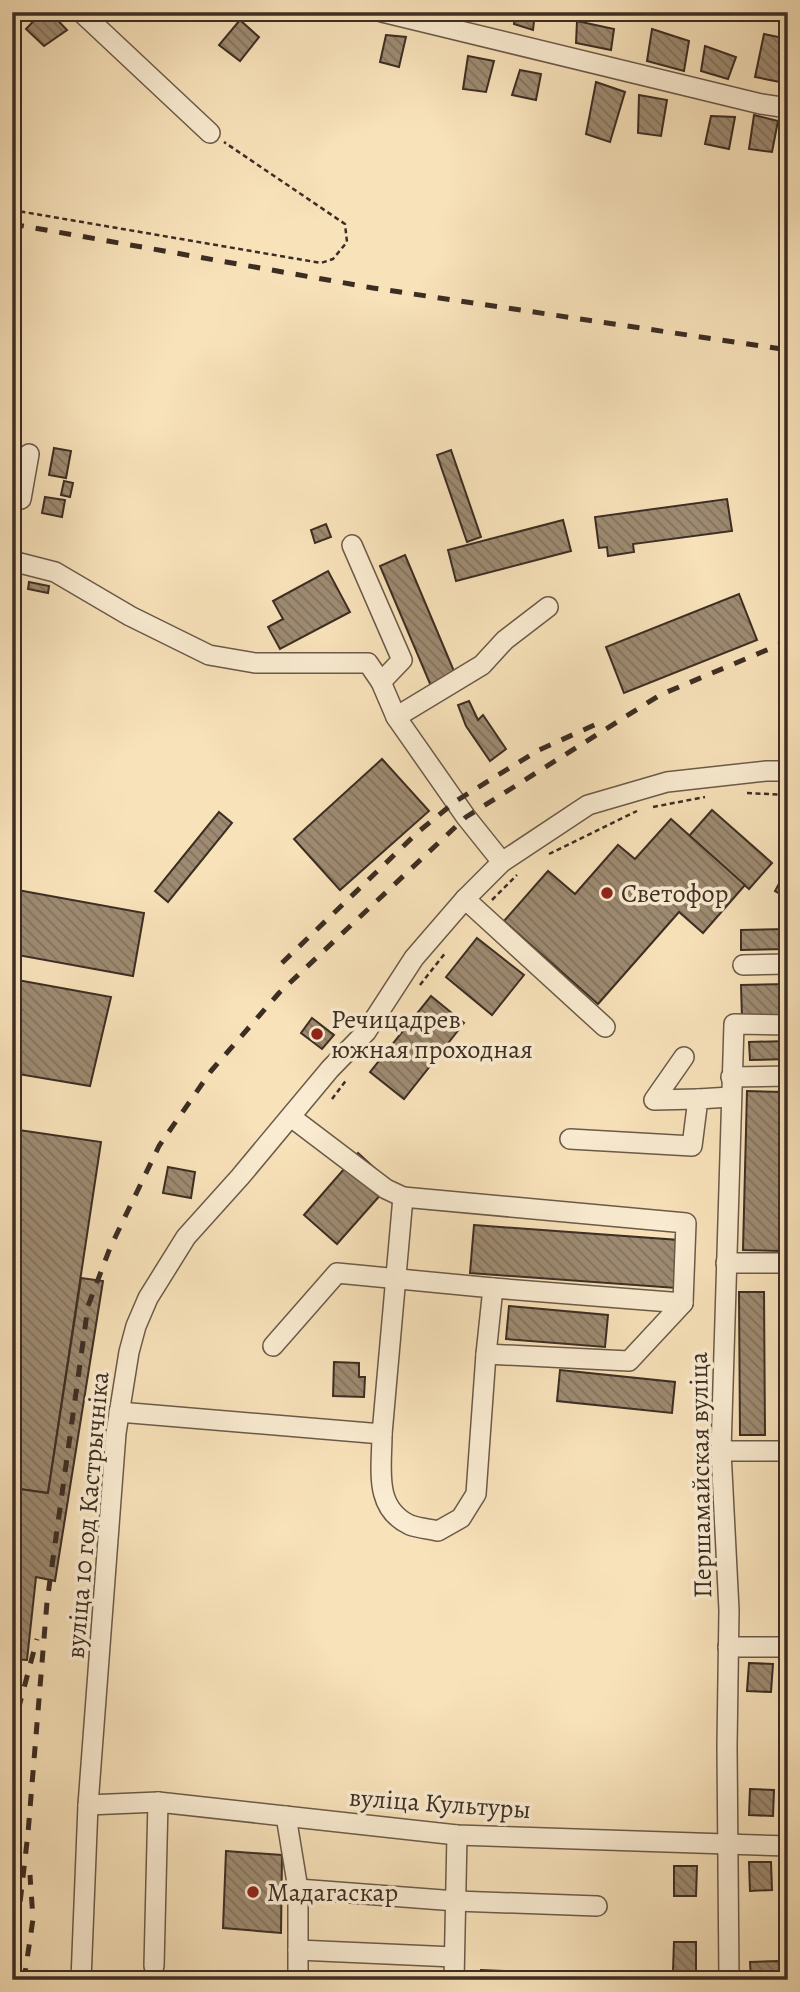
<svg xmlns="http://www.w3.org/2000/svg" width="800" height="1992" font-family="Alegreya,serif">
<defs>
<pattern id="building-back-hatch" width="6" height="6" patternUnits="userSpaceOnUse" patternTransform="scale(1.75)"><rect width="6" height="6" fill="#9e8b72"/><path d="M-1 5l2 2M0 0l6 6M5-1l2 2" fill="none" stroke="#82725d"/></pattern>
</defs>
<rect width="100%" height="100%" fill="#f8e2ba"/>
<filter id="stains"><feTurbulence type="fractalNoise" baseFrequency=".00286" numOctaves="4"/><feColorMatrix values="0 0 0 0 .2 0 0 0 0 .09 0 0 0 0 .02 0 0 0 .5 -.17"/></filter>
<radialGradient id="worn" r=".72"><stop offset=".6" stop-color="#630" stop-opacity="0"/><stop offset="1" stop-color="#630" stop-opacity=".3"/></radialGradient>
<!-- building -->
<g fill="url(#building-back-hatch)" stroke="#3c2d23" stroke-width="2">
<polygon points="42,12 50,12 67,30 44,46 26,29"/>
<polygon points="515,12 535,12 533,30 514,24"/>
<polygon points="240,20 259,37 240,61 219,45"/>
<polygon points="577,21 614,29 611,50 576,43"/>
<polygon points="652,29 689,41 684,71 647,61"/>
<polygon points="764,34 788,39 788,71 785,83 755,77"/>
<polygon points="386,35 406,37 399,67 380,62"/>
<polygon points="705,46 736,57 728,79 701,71"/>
<polygon points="468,56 494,61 486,92 463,89"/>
<polygon points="520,70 541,74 536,100 512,95"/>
<polygon points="596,82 625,92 610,142 586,134"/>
<polygon points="639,95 667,100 661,136 638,133"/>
<polygon points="754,115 778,121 772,152 749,149"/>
<polygon points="711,116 735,117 729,149 705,144"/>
<polygon points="54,448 71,451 66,478 49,475"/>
<polygon points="451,450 481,537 467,542 437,455"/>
<polygon points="64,481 73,483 70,497 61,495"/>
<polygon points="45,497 65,500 62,517 42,513"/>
<polygon points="727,499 732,531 633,544 634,552 608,556 607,547 599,548 595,517"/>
<polygon points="563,520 571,551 456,581 448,550"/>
<polygon points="326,524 331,537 315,543 311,530"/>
<polygon points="405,555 456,676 431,686 380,566"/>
<polygon points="328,571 350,612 280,649 268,627 283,619 273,601"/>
<polygon points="29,582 49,586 48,593 28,589"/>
<polygon points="739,594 757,640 624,693 606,647"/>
<polygon points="469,701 478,720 483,715 506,749 490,761 466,726 458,705"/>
<polygon points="382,759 429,811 340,890 294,839"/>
<polygon points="712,810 772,863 749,889 689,836"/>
<polygon points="219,812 232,823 168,902 155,891"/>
<polygon points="671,819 745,885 703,933 679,912 598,1004 504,921 548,871 575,894 618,845 635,859"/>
<polygon points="782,878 788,881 788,891 784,896 775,891"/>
<polygon points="12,889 144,913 133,976 12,954"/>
<polygon points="788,929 788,949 741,950 741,930"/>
<polygon points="477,938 524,975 492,1015 446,977"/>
<polygon points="12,979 111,997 90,1086 12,1073"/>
<polygon points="788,984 788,1016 742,1018 741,985"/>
<polygon points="431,996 464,1023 404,1099 370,1072"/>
<polygon points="312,1018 334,1035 322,1049 301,1033"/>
<polygon points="788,1041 788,1059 750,1060 749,1042"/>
<polygon points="747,1091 782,1092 779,1251 743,1250"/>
<polygon points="12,1129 101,1142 48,1493 12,1488"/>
<polygon points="358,1153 391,1183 337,1244 304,1215"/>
<polygon points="168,1167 195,1172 191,1198 163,1193"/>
<polygon points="474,1225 679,1240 676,1288 470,1273"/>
<polygon points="81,1278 103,1281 55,1581 36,1577 27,1660 12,1659 12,1488 48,1493"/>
<polygon points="739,1292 764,1292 765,1435 740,1435"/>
<polygon points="509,1306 608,1315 605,1347 506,1339"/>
<polygon points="334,1362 359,1363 359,1377 365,1377 364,1397 333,1396"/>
<polygon points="560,1370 675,1382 672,1413 557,1401"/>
<polygon points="749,1663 773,1664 771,1692 747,1691"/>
<polygon points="750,1789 774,1790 773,1816 749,1815"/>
<polygon points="226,1851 282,1855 281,1933 223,1928"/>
<polygon points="749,1862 771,1862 772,1890 750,1891"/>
<polygon points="674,1866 697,1866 696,1896 674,1896"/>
<polygon points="674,1942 696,1942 696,1972 673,1971"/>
<polygon points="779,1961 780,1980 751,1980 750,1962"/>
<polygon points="481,1970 503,1971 503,1980 481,1980"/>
<polygon points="118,1973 144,1975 144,1980 118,1980"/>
</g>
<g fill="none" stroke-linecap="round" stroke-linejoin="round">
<defs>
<g id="minor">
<polyline points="81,12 210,133"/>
<polyline points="382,12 761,104 788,108"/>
<polyline points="12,498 21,499 29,454"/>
<polyline points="352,545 402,660 381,682"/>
<polyline points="12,561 55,572 130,616 209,655 255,663 368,663 381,682 396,717"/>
<polyline points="502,862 466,817 396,717 482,665 505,640 548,607"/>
<polyline points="465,899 605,1027"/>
<polyline points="743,965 788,964"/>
<polyline points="684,1057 654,1100 698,1099"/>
<polyline points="731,1077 788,1076"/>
<polyline points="291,1117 386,1189 403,1197"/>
<polyline points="570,1139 692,1146 698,1099 730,1097"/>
<polyline points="726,1263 788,1263"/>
<polyline points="493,1288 683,1303"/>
<path d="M 119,1412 L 382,1434 C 382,1468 373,1508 410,1525 C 418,1528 429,1529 438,1531 L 461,1518 L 476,1494 L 486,1354 L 493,1288 L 337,1273 L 273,1346"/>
<polyline points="382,1434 403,1197 686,1223 683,1303 629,1361 486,1354"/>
<polyline points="721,1451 788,1451"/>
<polyline points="728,1647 788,1647"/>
<polyline points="88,1805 158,1802 457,1835 788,1846"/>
<polyline points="286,1816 298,1889 298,1980"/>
<polyline points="298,1889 456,1901 597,1906"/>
<polyline points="298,1950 454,1957"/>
<polyline points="154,1966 158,1802"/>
<polyline points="81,1980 88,1805 116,1433 129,1352 136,1326 148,1298 186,1237 240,1177 330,1069 366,1032 414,958 465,899 502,862 588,805 667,782 766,771 788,771"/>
<polyline points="454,1980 457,1835"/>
<polyline points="729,1980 727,1746 729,1610 721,1451 734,1024 788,1025"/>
</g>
</defs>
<!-- minor casing -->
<use href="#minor" stroke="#6b5a49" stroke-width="22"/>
<!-- path -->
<g stroke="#3c2d23" stroke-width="2.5" stroke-dasharray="5 3.5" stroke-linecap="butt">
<polyline points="12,210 321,263 333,259 347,242 345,224 224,142"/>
<polyline points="747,793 788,795"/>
<polyline points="653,807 705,797"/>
<polyline points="549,854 637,811"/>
<polyline points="492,900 517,875"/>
<polyline points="420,985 446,952"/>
<polyline points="332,1099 347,1079"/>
</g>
<!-- minor -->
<use href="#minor" stroke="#faecd2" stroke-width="19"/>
<!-- rail -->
<g stroke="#3c2d23" stroke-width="5" stroke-dasharray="12 12" stroke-linecap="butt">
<polyline points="12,224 373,288 788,350"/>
<polyline points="12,766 26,752"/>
<polyline points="282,963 418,832 456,801 537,751 603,721"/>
<polyline points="12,1733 37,1639"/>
<polyline points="12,1973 28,1833 47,1602 88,1306 110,1248 159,1146 211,1071 279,993 466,817 660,695 788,641"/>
<polyline points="24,1980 33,1919 30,1875"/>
</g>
</g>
<!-- markers -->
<g fill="#8f2418" stroke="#faecd2" stroke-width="2.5">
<circle cx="607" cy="893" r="7"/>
<circle cx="317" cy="1034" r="7"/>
<circle cx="253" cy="1892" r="7"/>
</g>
<g text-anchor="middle" stroke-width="7" stroke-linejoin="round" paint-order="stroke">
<!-- poi labels -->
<g font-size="26" fill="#3c2d23" stroke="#faecd2" text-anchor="start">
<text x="621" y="902">Светофор</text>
<text x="331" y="1028">Речицадрев<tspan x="331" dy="30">южная проходная</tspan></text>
<text x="267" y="1901">Мадагаскар</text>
</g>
<!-- street labels -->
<g font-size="26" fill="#3c2d23" stroke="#faecd2">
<text transform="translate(700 1475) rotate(-91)" y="9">Першамайская вуліца</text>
<text transform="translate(87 1515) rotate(-85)" y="9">вуліца 10 год Кастрычніка</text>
<text transform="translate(440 1803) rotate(4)" y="9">вуліца Культуры</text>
</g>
</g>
<!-- margin -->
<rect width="800" height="1992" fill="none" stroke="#f8e2ba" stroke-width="42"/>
<rect x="14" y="14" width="772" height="1964" fill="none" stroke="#3c2d23" stroke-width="3.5"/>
<rect x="21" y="21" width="758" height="1950" fill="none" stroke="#3c2d23" stroke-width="2"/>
<rect width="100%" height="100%" filter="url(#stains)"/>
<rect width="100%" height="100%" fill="url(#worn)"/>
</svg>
